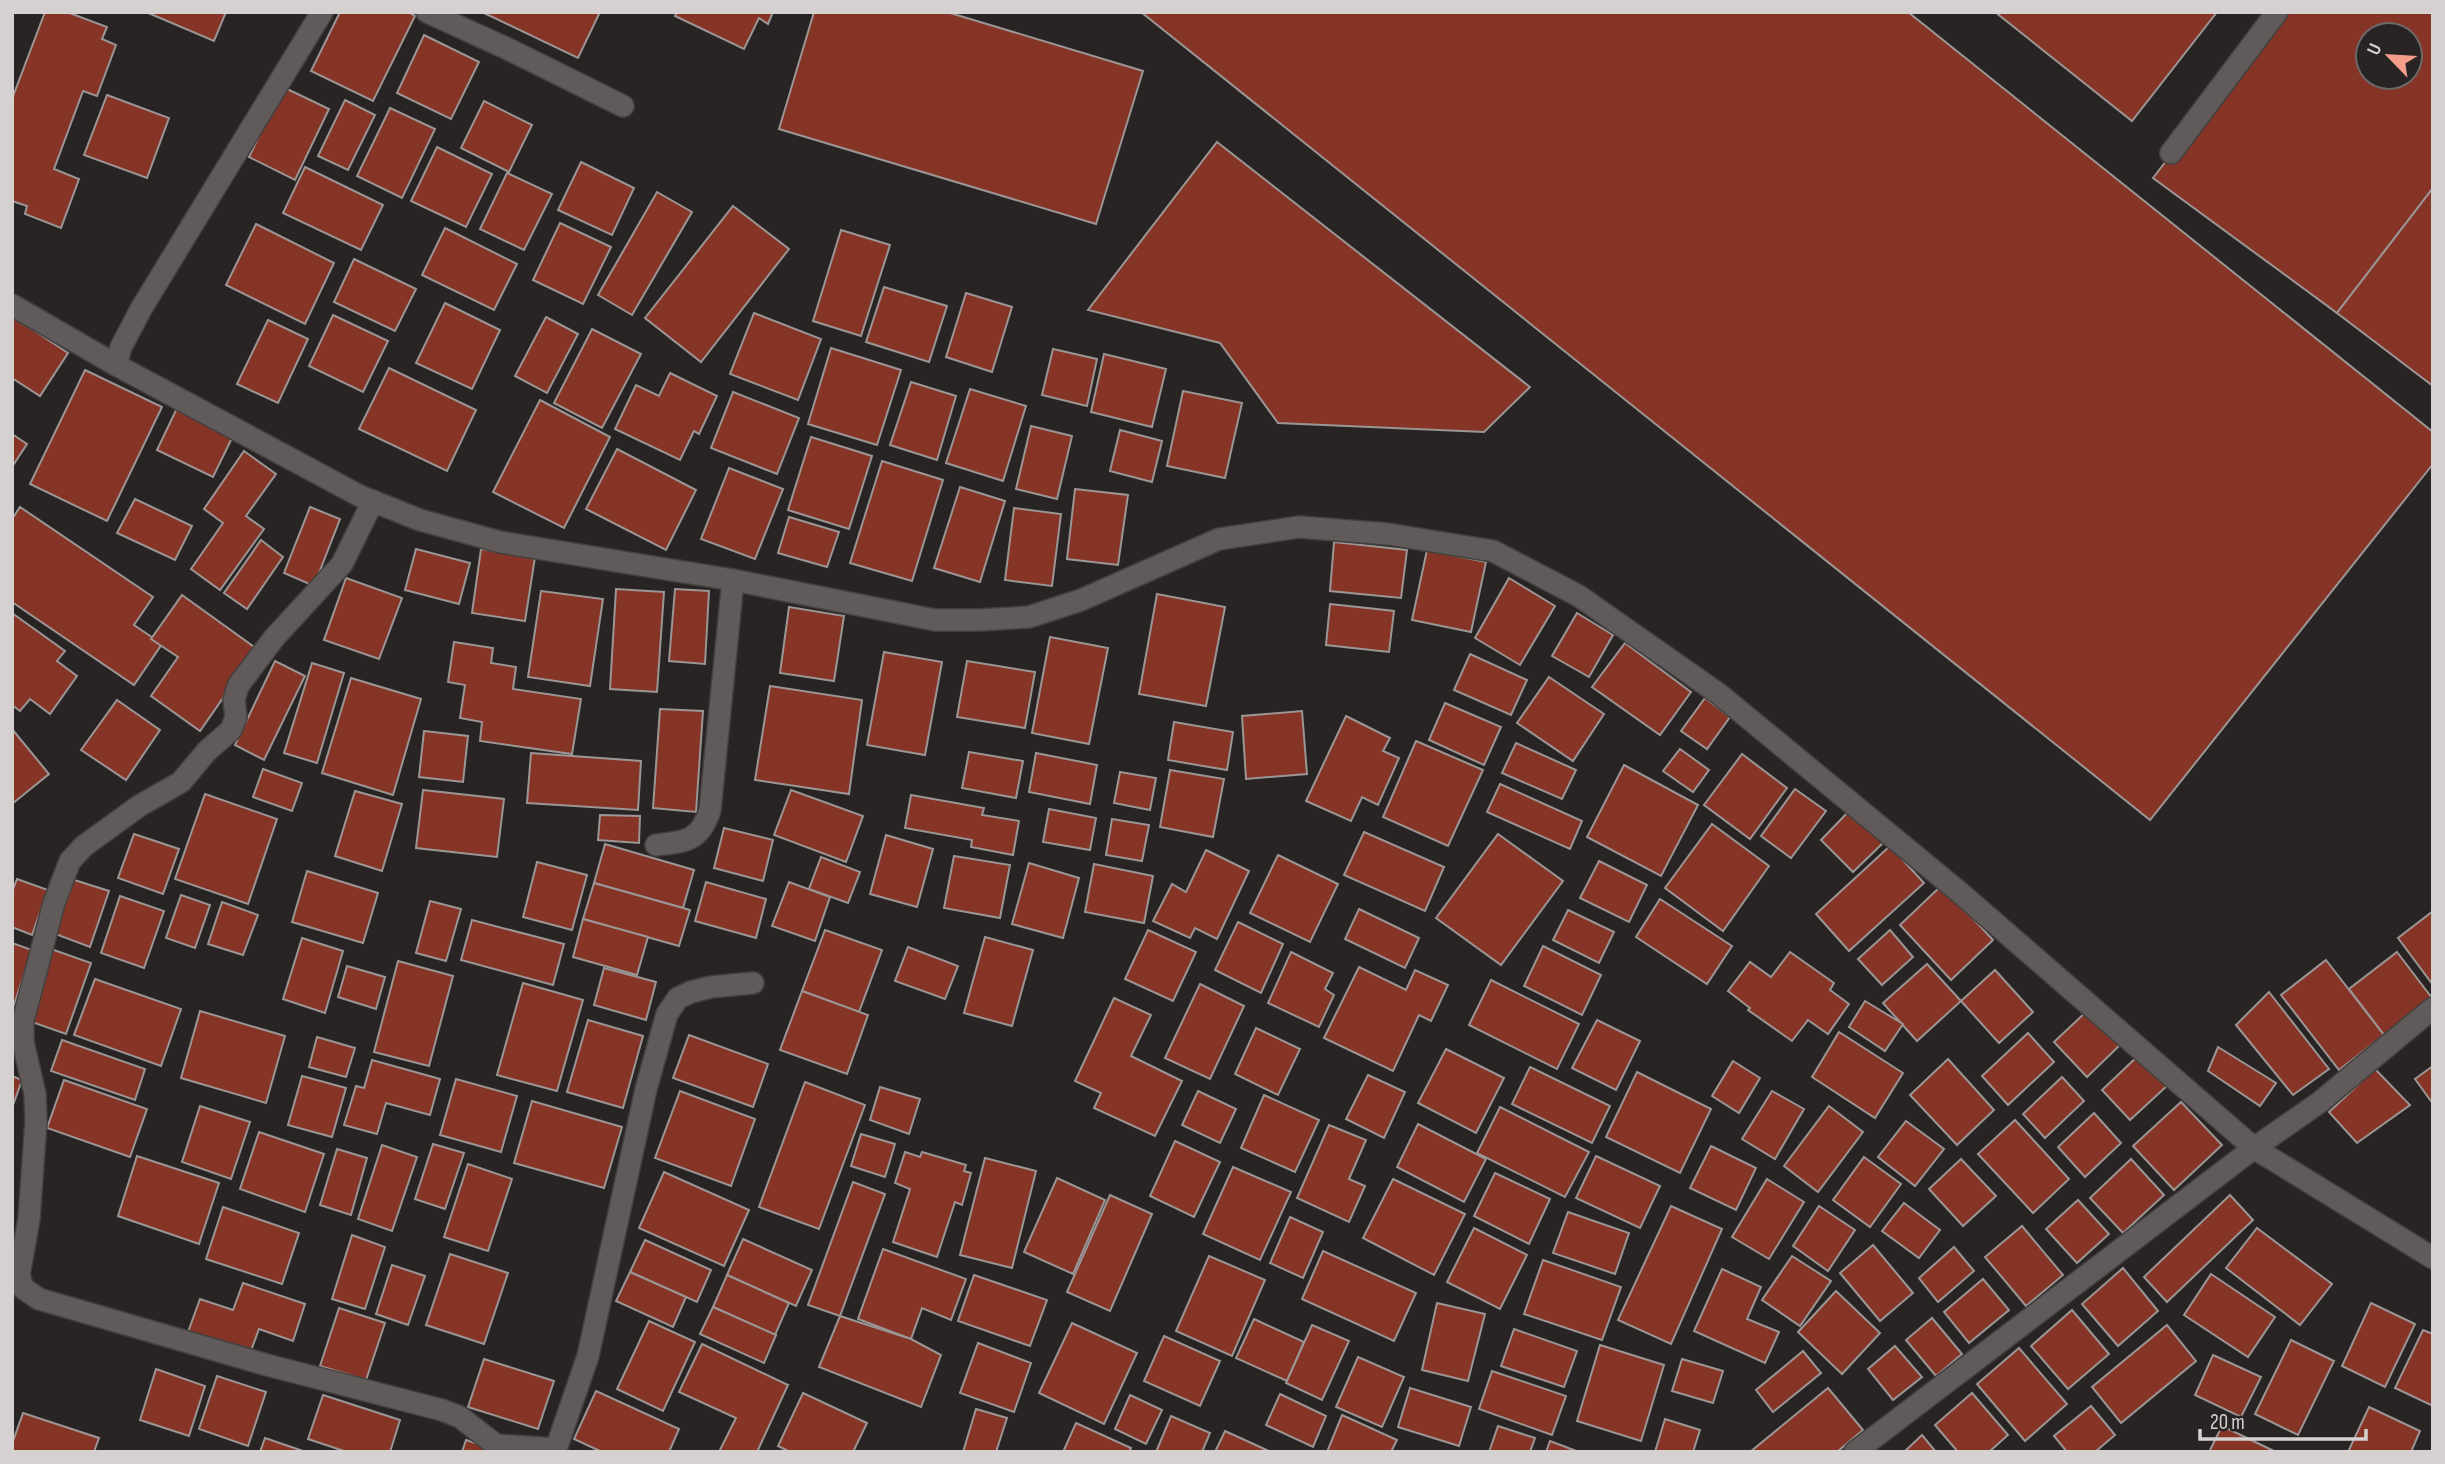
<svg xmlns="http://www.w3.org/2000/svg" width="2445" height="1464" font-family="'Sofia Sans Condensed',sans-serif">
<rect width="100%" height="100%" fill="#282423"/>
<!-- building -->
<g fill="#863425" stroke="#9b9695" stroke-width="2" fill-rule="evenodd">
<polygon points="45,12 67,12 107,27 102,39 116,45 97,96 83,91 54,169 79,179 61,228 25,214 27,206 12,201 12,99"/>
<polygon points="146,12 226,12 214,41"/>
<polygon points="340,12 408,12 415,16 373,101 311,71"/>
<polygon points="482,12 600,12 578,58"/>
<polygon points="677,12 773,12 768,24 759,18 744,49 675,16"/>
<polygon points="814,12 947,12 1143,71 1096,224 779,129"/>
<polygon points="1141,12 1908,12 2433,432 2433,464 2150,820"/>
<polygon points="1995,12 2217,12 2132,121"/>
<path d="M 2281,12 L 2433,12 L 2433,188 L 2337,313 L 2153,178 ZM 2368,35 L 2410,35 L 2410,77 L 2368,77 Z"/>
<polygon points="424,35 479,62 451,119 397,93"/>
<polygon points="283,87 329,109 295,180 249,157"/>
<polygon points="107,95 169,118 147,178 84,155"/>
<polygon points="345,100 375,115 348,170 318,156"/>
<polygon points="484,101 532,125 509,172 461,148"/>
<polygon points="390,108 435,129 402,198 357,176"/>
<polygon points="1217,142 1530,387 1484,432 1278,423 1220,343 1088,310"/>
<polygon points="437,147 492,174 466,227 411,201"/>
<polygon points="581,162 634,188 612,235 558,210"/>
<polygon points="305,167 383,205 361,250 283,213"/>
<polygon points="507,173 552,194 524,250 480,229"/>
<polygon points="2433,188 2433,386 2337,313"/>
<polygon points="657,192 692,212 632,315 598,295"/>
<polygon points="733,206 789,249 701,362 645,318"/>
<polygon points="560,223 611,247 583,304 533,280"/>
<polygon points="256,224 334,263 305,324 226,285"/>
<polygon points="445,228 517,264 494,310 422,275"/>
<polygon points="841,230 890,245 861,336 813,321"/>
<polygon points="354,259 416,289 395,331 334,302"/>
<polygon points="884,287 947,306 929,362 866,342"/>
<polygon points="966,293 1012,307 992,372 946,357"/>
<polygon points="445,303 500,330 472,389 416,363"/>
<polygon points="754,313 821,339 798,400 730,374"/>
<polygon points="333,315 388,341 363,392 309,366"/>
<polygon points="12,316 68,353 40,396 12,378"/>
<polygon points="546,317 578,334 547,393 515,376"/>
<polygon points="268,320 308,339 278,403 237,384"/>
<polygon points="592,329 641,354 602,428 554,403"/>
<polygon points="831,348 901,370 877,445 808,424"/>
<polygon points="1053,349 1097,359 1087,406 1042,395"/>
<polygon points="1104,354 1166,369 1152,427 1091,412"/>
<polygon points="389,368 476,410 447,471 359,429"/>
<polygon points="85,370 162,407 107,521 30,484"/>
<polygon points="670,373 717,396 699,434 694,431 680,460 615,429 636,385 659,396"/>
<polygon points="911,382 956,396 937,460 890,445"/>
<polygon points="970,389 1026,406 1003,481 946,463"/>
<polygon points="1183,391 1242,403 1225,478 1167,466"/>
<polygon points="733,392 799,418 777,474 711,448"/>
<polygon points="540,400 610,437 564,528 493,492"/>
<polygon points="177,408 233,436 213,477 157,450"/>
<polygon points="1031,426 1072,436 1057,499 1016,489"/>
<polygon points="1120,430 1162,441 1152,482 1110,471"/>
<polygon points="12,434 27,444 12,467"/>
<polygon points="811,437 872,456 849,529 788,510"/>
<polygon points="617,449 696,490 666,550 586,509"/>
<polygon points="244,451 276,474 246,516 264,529 220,590 191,569 223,523 204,509"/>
<polygon points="882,461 943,480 912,581 850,563"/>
<polygon points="729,468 783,489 755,559 701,539"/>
<polygon points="960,487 1005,501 980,582 934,568"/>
<polygon points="1075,489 1128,495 1118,565 1067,559"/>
<polygon points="135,499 192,526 175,560 117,533"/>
<polygon points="20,507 153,597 134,625 162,644 134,685 12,602 12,519"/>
<polygon points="310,507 340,519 314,586 284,573"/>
<polygon points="1014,508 1061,514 1052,586 1005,580"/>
<polygon points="789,517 839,532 827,567 778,553"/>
<polygon points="261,540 283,557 247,609 224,593"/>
<polygon points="1334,542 1407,550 1401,598 1330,591"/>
<polygon points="416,549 470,563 459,604 405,590"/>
<polygon points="481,549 535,557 525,621 472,613"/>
<polygon points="1427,550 1486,562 1471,632 1412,620"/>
<polygon points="346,578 402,598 379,659 324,640"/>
<polygon points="1509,578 1555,606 1520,665 1475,638"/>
<polygon points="616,589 664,592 657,692 610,689"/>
<polygon points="675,589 709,591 705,664 669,661"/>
<polygon points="541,591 603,599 590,686 528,677"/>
<polygon points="1157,594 1225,607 1206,706 1139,694"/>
<polygon points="182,595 257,649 200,731 151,696 178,657 151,639"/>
<polygon points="1330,604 1394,611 1389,652 1326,645"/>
<polygon points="789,607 844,616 834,681 780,673"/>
<polygon points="12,613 65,651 57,661 77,676 50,714 30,699 20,711 12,705"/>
<polygon points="1577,613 1613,635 1589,677 1552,656"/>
<polygon points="1050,637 1108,648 1089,744 1032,733"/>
<polygon points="454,642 493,648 491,663 516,667 513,689 581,699 572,754 480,741 482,722 460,718 465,685 448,682"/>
<polygon points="1625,643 1691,692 1660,735 1592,687"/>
<polygon points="884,652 942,662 925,755 867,745"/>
<polygon points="1470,654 1527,680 1511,715 1454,690"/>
<polygon points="275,661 305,676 264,760 235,745"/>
<polygon points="967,661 1035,672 1025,728 957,717"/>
<polygon points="312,663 344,673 317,763 284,753"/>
<polygon points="1549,677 1604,714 1573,761 1517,723"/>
<polygon points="351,678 421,699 393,795 322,773"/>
<polygon points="770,686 862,700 849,794 755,780"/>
<polygon points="1705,698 1730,717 1707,749 1681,731"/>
<polygon points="117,700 160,730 126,780 81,750"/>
<polygon points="1445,703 1501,727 1484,765 1429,740"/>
<polygon points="660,709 703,711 696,812 653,808"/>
<polygon points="1302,711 1307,774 1246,779 1242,716"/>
<polygon points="1346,716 1390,738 1383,751 1399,758 1378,805 1362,797 1351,821 1306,801"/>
<polygon points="1174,722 1233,732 1227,770 1168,760"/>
<polygon points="12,729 49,774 12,804"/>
<polygon points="424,731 468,736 463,782 419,777"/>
<polygon points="1416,741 1483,770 1448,846 1383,817"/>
<polygon points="1516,743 1576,770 1562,799 1502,773"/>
<polygon points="1680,749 1709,770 1693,792 1663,771"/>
<polygon points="969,752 1023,761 1016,798 962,788"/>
<polygon points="531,753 641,761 638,810 527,803"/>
<polygon points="1036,753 1097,765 1090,804 1029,792"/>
<polygon points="1742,754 1787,788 1750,839 1704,805"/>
<polygon points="1624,765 1698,805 1661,876 1587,837"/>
<polygon points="263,769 302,783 292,811 253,797"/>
<polygon points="1170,770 1224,779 1213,837 1160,827"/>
<polygon points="1120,772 1156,778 1150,810 1114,803"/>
<polygon points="1500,784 1582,821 1570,849 1487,812"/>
<polygon points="1795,789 1826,811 1791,858 1761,836"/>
<polygon points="423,790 504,799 497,857 416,848"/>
<polygon points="791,790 863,816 846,862 774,835"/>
<polygon points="355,791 402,804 382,871 335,856"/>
<polygon points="205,794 277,819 248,904 175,879"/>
<polygon points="911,795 984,808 982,815 1019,821 1013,855 971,847 972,840 905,828"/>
<polygon points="1049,809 1096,818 1090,850 1043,842"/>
<polygon points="1851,809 1884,842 1853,872 1821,840"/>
<polygon points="600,815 640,816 639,843 598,840"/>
<polygon points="1112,819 1149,825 1142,861 1106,855"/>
<polygon points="1712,824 1769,866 1723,931 1665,888"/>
<polygon points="724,828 773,840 763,881 714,868"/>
<polygon points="1364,832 1444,867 1425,911 1344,875"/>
<polygon points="134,834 179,849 163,894 118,878"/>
<polygon points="1498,834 1563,881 1501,965 1436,918"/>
<polygon points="886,835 933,849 917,907 870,894"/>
<polygon points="605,844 694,870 683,908 594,883"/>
<polygon points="1890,846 1924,883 1849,951 1816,914"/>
<polygon points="1206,850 1249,871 1217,939 1195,928 1190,938 1153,921 1172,884 1186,892"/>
<polygon points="1278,855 1338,884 1310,942 1250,913"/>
<polygon points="954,856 1010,865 1000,918 944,908"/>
<polygon points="821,857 860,872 848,903 809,889"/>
<polygon points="1599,861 1647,885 1629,922 1580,898"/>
<polygon points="537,862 587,875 572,930 523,917"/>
<polygon points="1029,863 1079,878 1063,938 1012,924"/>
<polygon points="1094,864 1153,876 1144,923 1085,912"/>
<polygon points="307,871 378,893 363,943 292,922"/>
<polygon points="68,878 109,891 90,947 50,932"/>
<polygon points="17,879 48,890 32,935 12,927 12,892"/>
<polygon points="706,882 766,899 756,938 695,921"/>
<polygon points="789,882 830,897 815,941 772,926"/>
<polygon points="594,883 690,910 679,946 583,919"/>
<polygon points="1942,885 1993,940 1951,980 1900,925"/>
<polygon points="181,895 210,905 195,948 166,938"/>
<polygon points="120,896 164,911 144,968 101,953"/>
<polygon points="1660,899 1732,946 1707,984 1636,937"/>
<polygon points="430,901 461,909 446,961 416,953"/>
<polygon points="222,902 258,915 243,955 208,944"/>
<polygon points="1359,909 1419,938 1405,968 1345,939"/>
<polygon points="1568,910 1614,932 1599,963 1553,940"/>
<polygon points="2433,911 2433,985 2398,938"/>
<polygon points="583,919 648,937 637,975 573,957"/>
<polygon points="472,920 564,944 553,985 461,960"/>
<polygon points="1238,922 1283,944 1261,993 1215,970"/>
<polygon points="825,930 882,950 859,1012 802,991"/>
<polygon points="1148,930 1196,952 1173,1001 1125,979"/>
<polygon points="1890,930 1913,957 1882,985 1858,959"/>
<polygon points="985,937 1033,950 1012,1026 964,1013"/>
<polygon points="302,938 343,951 325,1013 283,999"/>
<polygon points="12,943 32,950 14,1005 12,1004"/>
<polygon points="1543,946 1601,975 1582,1015 1524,986"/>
<polygon points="908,947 958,966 945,999 895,981"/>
<polygon points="51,949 91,963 66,1034 26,1020"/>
<polygon points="1291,952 1333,973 1325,989 1334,995 1319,1027 1268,1003"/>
<polygon points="1790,952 1834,983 1830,990 1849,1004 1828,1034 1808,1020 1792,1041 1748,1010 1750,1008 1728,991 1750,962 1771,977"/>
<polygon points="2397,952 2432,998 2384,1035 2349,989"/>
<polygon points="2326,960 2384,1035 2339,1070 2281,995"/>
<polygon points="398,961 453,976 429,1066 374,1052"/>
<polygon points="1927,964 1961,1001 1917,1041 1883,1003"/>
<polygon points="347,966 385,977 376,1009 338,997"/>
<polygon points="1359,967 1406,990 1415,970 1448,985 1431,1021 1419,1015 1393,1071 1324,1038"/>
<polygon points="604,968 656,982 646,1020 594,1005"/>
<polygon points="1995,970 2033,1012 1999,1043 1961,1001"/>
<polygon points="95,979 181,1009 161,1066 74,1035"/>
<polygon points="1491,980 1579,1024 1557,1069 1469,1025"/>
<polygon points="523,983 583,1000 557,1091 497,1075"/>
<polygon points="1200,984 1244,1006 1210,1079 1165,1058"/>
<polygon points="802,991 868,1015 847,1074 780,1050"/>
<polygon points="2269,992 2329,1069 2293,1095 2236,1025"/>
<polygon points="1114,998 1151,1015 1131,1056 1182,1081 1155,1136 1094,1108 1101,1093 1075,1081"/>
<polygon points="1865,1001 1903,1024 1885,1051 1849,1027"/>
<polygon points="2088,1010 2121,1044 2087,1077 2054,1042"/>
<polygon points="200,1011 285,1036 266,1103 181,1078"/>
<polygon points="588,1020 643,1036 623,1108 567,1092"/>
<polygon points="1597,1020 1640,1041 1616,1090 1572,1068"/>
<polygon points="1256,1028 1300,1049 1278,1095 1235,1074"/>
<polygon points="1839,1032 1903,1073 1875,1118 1812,1077"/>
<polygon points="2028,1033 2054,1062 2008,1105 1982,1076"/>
<polygon points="689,1035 768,1064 753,1107 673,1078"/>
<polygon points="317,1037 355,1048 346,1077 309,1067"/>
<polygon points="62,1040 145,1069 135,1100 51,1071"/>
<polygon points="2218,1047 2276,1083 2260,1106 2208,1071"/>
<polygon points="1446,1049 1504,1078 1476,1133 1418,1103"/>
<polygon points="2141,1053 2169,1084 2130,1120 2102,1090"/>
<polygon points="1948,1059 1994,1110 1957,1145 1910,1095"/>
<polygon points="372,1060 440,1079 430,1115 386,1103 377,1134 344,1125 356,1086 364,1088"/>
<polygon points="1733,1061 1760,1078 1739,1113 1712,1096"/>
<polygon points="2433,1066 2433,1104 2415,1079"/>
<polygon points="1530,1067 1610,1106 1592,1143 1512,1104"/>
<polygon points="2375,1069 2410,1105 2357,1143 2329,1112"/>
<polygon points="1637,1072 1711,1109 1680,1173 1606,1137"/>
<polygon points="1368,1075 1405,1092 1384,1138 1346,1119"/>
<polygon points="12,1076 22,1080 12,1108"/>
<polygon points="302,1076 346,1088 332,1137 288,1125"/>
<polygon points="2062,1077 2084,1101 2045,1138 2023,1114"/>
<polygon points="456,1079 517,1096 501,1152 440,1135"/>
<polygon points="64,1080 147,1109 130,1157 47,1128"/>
<polygon points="805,1082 865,1105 819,1229 759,1207"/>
<polygon points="880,1087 920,1099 909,1134 870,1120"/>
<polygon points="680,1091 755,1119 731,1186 655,1158"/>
<polygon points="1198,1091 1236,1109 1220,1143 1182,1125"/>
<polygon points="1772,1091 1804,1109 1775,1159 1742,1139"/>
<polygon points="1264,1095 1319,1120 1295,1172 1241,1148"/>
<polygon points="532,1101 622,1127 604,1188 514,1163"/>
<polygon points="2181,1102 2222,1145 2174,1190 2133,1146"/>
<polygon points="200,1106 250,1122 231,1179 182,1162"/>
<polygon points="1829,1106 1863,1132 1818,1192 1784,1166"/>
<polygon points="1500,1107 1589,1152 1565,1197 1477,1153"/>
<polygon points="2094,1113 2121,1143 2085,1177 2058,1147"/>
<polygon points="2015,1120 2069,1179 2033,1213 1978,1154"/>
<polygon points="1906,1121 1944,1149 1915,1186 1878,1157"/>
<polygon points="1418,1124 1486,1159 1464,1202 1397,1167"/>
<polygon points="1329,1125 1366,1140 1349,1179 1365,1186 1349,1222 1297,1198"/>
<polygon points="259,1132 324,1154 305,1212 240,1189"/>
<polygon points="861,1134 895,1144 885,1177 851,1166"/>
<polygon points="1175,1141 1220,1162 1194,1217 1150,1196"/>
<polygon points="433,1144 464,1153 445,1209 415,1199"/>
<polygon points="382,1145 417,1157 392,1231 358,1219"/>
<polygon points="1711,1146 1756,1168 1736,1210 1690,1188"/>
<polygon points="337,1149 367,1158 351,1215 320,1205"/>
<polygon points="905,1152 920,1157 922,1152 966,1165 964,1171 971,1173 962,1205 955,1202 937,1257 893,1242 910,1189 895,1183"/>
<polygon points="137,1156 219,1183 199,1244 118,1216"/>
<polygon points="1596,1156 1660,1186 1640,1228 1576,1198"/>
<polygon points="1864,1157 1901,1184 1870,1227 1833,1200"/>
<polygon points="985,1158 1036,1171 1012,1268 960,1255"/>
<polygon points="1961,1159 1996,1196 1963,1226 1929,1189"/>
<polygon points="2131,1159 2164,1195 2123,1233 2090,1198"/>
<polygon points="468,1164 512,1179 488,1251 444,1237"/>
<polygon points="1233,1167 1291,1192 1260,1260 1203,1234"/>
<polygon points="664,1172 749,1210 724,1266 639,1228"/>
<polygon points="1495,1173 1550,1199 1529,1244 1474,1216"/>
<polygon points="1057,1178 1105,1200 1073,1274 1024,1252"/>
<polygon points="1393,1179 1465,1214 1434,1275 1363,1238"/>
<polygon points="1767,1179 1804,1202 1769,1259 1732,1237"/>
<polygon points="853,1182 885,1194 840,1316 808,1305"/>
<polygon points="1110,1195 1152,1214 1110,1311 1067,1292"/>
<polygon points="2230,1195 2253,1220 2167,1302 2144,1277"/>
<polygon points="2078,1200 2109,1234 2077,1263 2046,1229"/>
<polygon points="1904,1203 1940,1230 1919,1258 1882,1231"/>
<polygon points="1671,1206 1722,1229 1671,1344 1618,1320"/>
<polygon points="1819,1206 1855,1230 1828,1271 1793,1246"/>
<polygon points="223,1207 299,1233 282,1284 206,1259"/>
<polygon points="1568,1212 1629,1233 1615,1274 1553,1253"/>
<polygon points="1290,1217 1323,1232 1303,1278 1270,1263"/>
<polygon points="2022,1226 2063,1275 2026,1306 1985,1257"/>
<polygon points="1474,1228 1527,1255 1500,1309 1447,1282"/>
<polygon points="2257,1228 2332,1284 2300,1325 2226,1268"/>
<polygon points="352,1235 385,1247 365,1309 332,1299"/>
<polygon points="743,1239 812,1270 796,1306 727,1275"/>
<polygon points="645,1240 711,1270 697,1302 630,1272"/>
<polygon points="1873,1245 1913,1293 1880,1321 1840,1273"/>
<polygon points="1954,1247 1974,1271 1938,1302 1919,1278"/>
<polygon points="883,1249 966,1279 951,1320 922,1308 911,1339 858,1319"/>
<polygon points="1323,1251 1416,1293 1394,1341 1302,1299"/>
<polygon points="450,1254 508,1273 484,1344 426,1325"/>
<polygon points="1209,1256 1265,1280 1232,1356 1176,1331"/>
<polygon points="1792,1256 1831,1281 1800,1326 1762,1300"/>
<polygon points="1543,1260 1621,1287 1602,1340 1524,1314"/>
<polygon points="392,1265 425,1276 408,1325 376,1314"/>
<polygon points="2123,1268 2158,1311 2118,1346 2082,1304"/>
<polygon points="1722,1269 1761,1287 1747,1319 1779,1332 1765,1363 1694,1331"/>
<polygon points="630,1272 686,1297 673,1327 616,1301"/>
<polygon points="2211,1274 2275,1317 2248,1357 2184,1315"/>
<polygon points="727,1275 789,1303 775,1335 713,1307"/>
<polygon points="974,1275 1047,1300 1030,1346 958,1321"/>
<polygon points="1983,1279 2009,1310 1969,1343 1944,1312"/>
<polygon points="243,1283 305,1304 293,1341 259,1329 249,1356 187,1335 200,1299 233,1310"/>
<polygon points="1836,1291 1880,1333 1842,1374 1798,1332"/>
<polygon points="1437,1303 1485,1314 1468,1381 1422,1370"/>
<polygon points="2371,1303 2415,1324 2385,1387 2342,1366"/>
<polygon points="713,1307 776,1335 764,1363 700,1334"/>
<polygon points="339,1308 385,1323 366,1380 320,1366"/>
<polygon points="2072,1310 2109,1354 2068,1389 2031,1346"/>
<polygon points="840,1316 911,1339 941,1355 921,1407 819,1367"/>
<polygon points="1932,1318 1962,1354 1936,1376 1906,1340"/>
<polygon points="1254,1319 1304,1342 1287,1381 1236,1358"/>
<polygon points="649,1321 695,1342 663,1411 617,1389"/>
<polygon points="1072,1323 1137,1353 1104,1424 1039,1393"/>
<polygon points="1312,1325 1349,1341 1322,1400 1286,1383"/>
<polygon points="2167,1325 2196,1361 2121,1423 2092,1387"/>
<polygon points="1514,1329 1577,1351 1564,1387 1501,1366"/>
<polygon points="2423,1330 2433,1334 2433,1406 2395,1388"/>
<polygon points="1164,1336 1220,1361 1200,1406 1144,1381"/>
<polygon points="2291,1340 2334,1361 2298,1435 2255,1414"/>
<polygon points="978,1343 1031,1363 1014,1412 960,1393"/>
<polygon points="702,1344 788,1385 757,1452 719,1452 736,1418 679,1392"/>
<polygon points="1600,1345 1664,1365 1641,1441 1577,1421"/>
<polygon points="1895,1346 1922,1377 1893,1400 1868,1369"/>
<polygon points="2019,1348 2067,1404 2025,1441 1977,1384"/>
<polygon points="1803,1351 1821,1373 1773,1412 1756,1390"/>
<polygon points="2213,1355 2261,1377 2241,1417 2195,1395"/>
<polygon points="1358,1357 1404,1377 1382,1427 1336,1407"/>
<polygon points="484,1359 554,1381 538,1429 468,1407"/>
<polygon points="1682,1359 1723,1371 1713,1403 1672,1391"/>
<polygon points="156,1369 205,1386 189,1436 140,1420"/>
<polygon points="1492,1371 1566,1396 1552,1435 1479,1409"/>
<polygon points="217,1376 266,1392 248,1446 199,1429"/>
<polygon points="1410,1388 1471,1407 1459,1446 1398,1427"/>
<polygon points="1828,1388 1863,1430 1837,1452 1750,1452"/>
<polygon points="596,1391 679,1429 669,1452 602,1452 574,1439"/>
<polygon points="803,1393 867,1423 853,1452 790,1452 778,1446"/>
<polygon points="1972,1393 2008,1435 1989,1452 1958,1452 1935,1425"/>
<polygon points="1280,1394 1326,1416 1313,1447 1266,1425"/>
<polygon points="323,1395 400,1420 390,1452 347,1452 308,1439"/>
<polygon points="1130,1395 1162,1410 1146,1444 1115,1429"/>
<polygon points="2091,1406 2115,1435 2095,1452 2067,1452 2054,1436"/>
<polygon points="2369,1407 2420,1431 2411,1452 2348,1452"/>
<polygon points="976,1409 1007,1418 996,1452 963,1452"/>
<polygon points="23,1413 99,1438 94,1452 12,1452 12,1444"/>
<polygon points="1342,1415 1397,1440 1391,1452 1327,1452"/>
<polygon points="1171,1416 1210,1433 1202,1452 1156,1452"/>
<polygon points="1665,1419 1700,1430 1693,1452 1655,1452"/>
<polygon points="1076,1423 1131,1448 1129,1452 1063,1452"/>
<polygon points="1498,1426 1535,1438 1530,1452 1489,1452"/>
<polygon points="2222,1426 2276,1452 2209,1452"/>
<polygon points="1225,1431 1271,1452 1215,1452"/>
<polygon points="1922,1435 1936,1452 1904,1452"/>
<polygon points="265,1438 306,1452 260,1452"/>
<polygon points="466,1440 502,1452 462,1452"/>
<polygon points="1550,1441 1579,1452 1546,1452"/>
</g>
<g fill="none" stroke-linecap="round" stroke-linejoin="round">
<defs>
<polyline id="lane" points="2171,153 2277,12"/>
<g id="street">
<polyline points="427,12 506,48 623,106"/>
<polyline points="12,305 116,365 360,496 420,520 500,542 733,580 935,620 979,620 1029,617 1081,600 1219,539 1299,527 1388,534 1493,551 1579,596 1719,694 1958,891 2254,1148 2433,1258"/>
<polyline points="116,365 121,347 141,309 322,12"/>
<polyline points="373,501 342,564 274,638 238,686 234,700 236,717 231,730 207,751 181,782 139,806 84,846 70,861 54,903 23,1021 23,1042 35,1094 36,1121 29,1219 19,1275 23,1288 39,1299 267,1365 442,1410 460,1417 496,1445 556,1449"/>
<path d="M 656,845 C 686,842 700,841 710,810 L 733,580"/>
<polyline points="555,1452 588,1356 646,1089 667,1014 678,998 691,992 711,987 753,983"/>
<polyline points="1855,1452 2254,1148 2320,1102 2433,1008"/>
</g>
</defs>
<!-- lane casing -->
<use href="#lane" stroke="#444040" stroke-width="24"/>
<!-- street casing -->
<use href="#street" stroke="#444040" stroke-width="24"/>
<!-- lane -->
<use href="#lane" stroke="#605b5a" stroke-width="21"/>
<!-- street -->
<use href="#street" stroke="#605b5a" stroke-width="21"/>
</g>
<!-- border -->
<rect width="2445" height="1464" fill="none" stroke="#d4d1d0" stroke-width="28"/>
<!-- north arrow -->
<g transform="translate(2389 56) rotate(295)"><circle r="33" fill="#282423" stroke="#6d6968" stroke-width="2"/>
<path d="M0-5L12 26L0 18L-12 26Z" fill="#f49d8b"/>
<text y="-10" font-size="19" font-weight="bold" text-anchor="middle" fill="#d4d1d0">U</text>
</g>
<!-- scale -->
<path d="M2200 1429v10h166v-10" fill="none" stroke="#d4d1d0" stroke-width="3.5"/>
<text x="2210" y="1429" font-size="21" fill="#d4d1d0" stroke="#282423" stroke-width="5" paint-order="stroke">20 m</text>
</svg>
